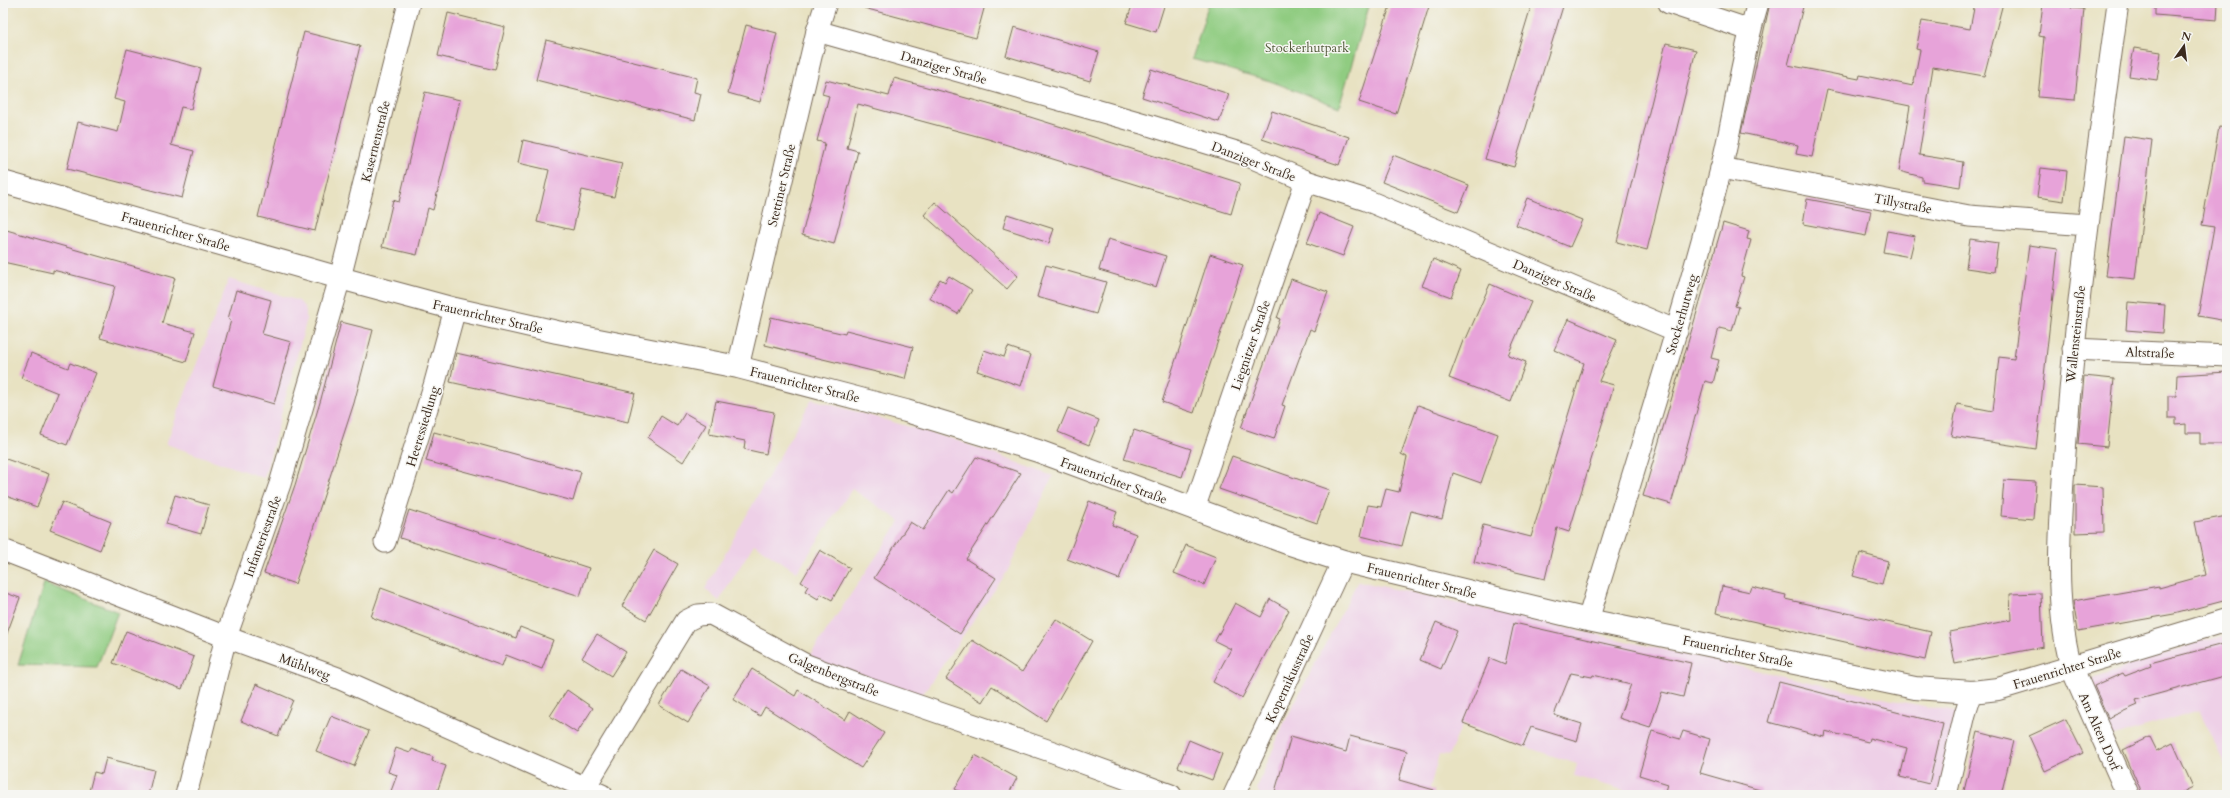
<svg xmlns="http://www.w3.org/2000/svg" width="2230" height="798" font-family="Cardo,serif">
<rect width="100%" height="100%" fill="#f6f6f2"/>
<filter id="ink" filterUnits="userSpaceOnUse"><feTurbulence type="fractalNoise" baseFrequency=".025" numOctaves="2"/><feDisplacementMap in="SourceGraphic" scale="8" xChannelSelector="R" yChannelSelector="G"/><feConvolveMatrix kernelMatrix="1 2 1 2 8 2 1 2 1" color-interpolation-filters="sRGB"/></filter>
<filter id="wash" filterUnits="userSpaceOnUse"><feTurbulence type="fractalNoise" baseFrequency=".012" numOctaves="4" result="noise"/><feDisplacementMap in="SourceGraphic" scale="16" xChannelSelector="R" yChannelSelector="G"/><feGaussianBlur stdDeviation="0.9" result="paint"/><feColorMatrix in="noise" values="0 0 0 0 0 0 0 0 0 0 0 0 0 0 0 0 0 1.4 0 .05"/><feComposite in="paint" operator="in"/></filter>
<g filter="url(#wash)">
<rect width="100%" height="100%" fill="#e8e2c2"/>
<!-- built -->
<g fill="#eed0e7">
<polygon points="229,279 299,301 305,308 306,313 306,322 264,478 166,444"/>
<polygon points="812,399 959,441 1053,476 1007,572 915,705 804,664 900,521 852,489 797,572 754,544 719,601 705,589"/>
<polygon points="1358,581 1867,695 1965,714 1946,795 1641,795 1574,776 1577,764 1523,746 1463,723 1449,755 1439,754 1428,795 1260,795 1257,788 1283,725"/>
<polygon points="2227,635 2227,767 2199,710 2104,739 2079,684 2192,644"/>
</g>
<!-- green -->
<g fill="#90cc81" stroke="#667b50">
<polygon points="1209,3 1370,3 1339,107 1270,81 1192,59"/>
<polygon points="44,583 118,612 97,667 18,665"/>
</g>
<g id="blocks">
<!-- building -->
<g fill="#e7a3d9">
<polygon points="865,3 977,3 985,5 976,38 864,8"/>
<polygon points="1133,3 1165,3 1156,32 1126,23"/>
<polygon points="1391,3 1430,3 1396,114 1359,102"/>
<polygon points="1532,3 1564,3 1514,167 1485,159"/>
<polygon points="1770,3 1804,3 1788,65 1859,79 1860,75 1913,86 1920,50 1916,49 1922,21 1970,29 1975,3 2003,3 1984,76 1933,67 1919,155 1963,162 1960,187 1922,181 1922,177 1899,171 1910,106 1827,89 1812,157 1796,154 1798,145 1741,133"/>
<polygon points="2043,3 2072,3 2071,8 2084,9 2075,100 2038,97 2044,37 2039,36"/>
<polygon points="2155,3 2218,3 2217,20 2155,15"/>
<polygon points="448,13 505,27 495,70 438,56"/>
<polygon points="746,25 777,33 760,102 728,93"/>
<polygon points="1014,27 1099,52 1090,81 1006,56"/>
<polygon points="304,32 360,46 315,231 258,217"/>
<polygon points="546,40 697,78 694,92 701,94 695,120 536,80"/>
<polygon points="1666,43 1696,50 1647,250 1617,242"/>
<polygon points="2134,48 2161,52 2157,80 2129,76"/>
<polygon points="127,49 201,68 191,109 181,107 171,145 194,151 182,198 67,169 78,122 118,132 125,102 114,99"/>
<polygon points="1151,69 1229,94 1219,122 1142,97"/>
<polygon points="894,78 995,106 1240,183 1231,214 988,139 858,104 847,148 858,151 834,244 802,235 825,143 817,141 829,96 822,94 826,80 889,96"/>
<polygon points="425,92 460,100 433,210 428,208 417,255 382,247 393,200 399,202"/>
<polygon points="1272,111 1349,137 1339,165 1262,139"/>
<polygon points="2219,127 2227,128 2227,321 2198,316 2214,227 2202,225"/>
<polygon points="2124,136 2152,140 2135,279 2106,276"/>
<polygon points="523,140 622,163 614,197 582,190 573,230 537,222 549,170 518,163"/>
<polygon points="1393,155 1469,185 1458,212 1382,182"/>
<polygon points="2041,168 2067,171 2064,201 2037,197"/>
<polygon points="1527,198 1582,220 1570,247 1516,225"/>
<polygon points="1807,199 1871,211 1866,236 1803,224"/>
<polygon points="935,202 1018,276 1007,289 924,215"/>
<polygon points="1319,213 1354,227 1343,256 1307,243"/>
<polygon points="1007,214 1054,229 1049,243 1003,228"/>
<polygon points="1723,223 1749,231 1747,239 1751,240 1741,276 1744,277 1735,306 1739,307 1732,331 1719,328 1711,358 1719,360 1713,383 1705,381 1671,504 1643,496"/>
<polygon points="3,229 175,278 162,323 195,332 186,362 100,338 115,286 53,270 53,273 3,262"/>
<polygon points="1887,231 1915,236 1910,257 1883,252"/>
<polygon points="1108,239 1166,256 1156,287 1099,270"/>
<polygon points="1970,239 1998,243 1994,272 1966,268"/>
<polygon points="2029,245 2058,249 2036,449 1951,436 1957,404 1993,411 1999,357 2014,359"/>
<polygon points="1210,254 1243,265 1194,413 1162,402"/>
<polygon points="1433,259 1461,271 1451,297 1422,286"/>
<polygon points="1046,265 1106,282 1096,314 1037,297"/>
<polygon points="949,276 972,290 958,314 929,298 940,279 945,282"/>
<polygon points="1291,279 1328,292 1314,331 1310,329 1282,405 1285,406 1274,439 1241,428 1280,319 1277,318"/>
<polygon points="1490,284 1531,302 1508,355 1526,362 1511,402 1449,378 1464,338 1466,339"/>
<polygon points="236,290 271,300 262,334 291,342 274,404 213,386 231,320 228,319"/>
<polygon points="2128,302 2165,305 2163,333 2126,330"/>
<polygon points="771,317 845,334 846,330 913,347 905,379 765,345"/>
<polygon points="1568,319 1617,340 1599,381 1614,385 1569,532 1557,528 1545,579 1474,562 1483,525 1531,537 1584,363 1554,350"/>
<polygon points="341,322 373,330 354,403 295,584 264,573 295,485 321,399"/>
<polygon points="1008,347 1031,355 1021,386 977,371 984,350 1004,357"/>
<polygon points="31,353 68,368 70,363 96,373 67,445 41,435 58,393 21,378"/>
<polygon points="456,353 635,393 628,422 450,382"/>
<polygon points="2227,372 2227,444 2200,444 2200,433 2186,433 2186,424 2176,425 2176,418 2168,418 2168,396 2176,396 2177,375"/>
<polygon points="2084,376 2114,379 2107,447 2078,444"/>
<polygon points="716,401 774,412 766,454 744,449 745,441 709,434"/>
<polygon points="1418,405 1498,434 1481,483 1453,473 1442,519 1411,511 1402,546 1361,536 1368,505 1381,507 1386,489 1399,492 1407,457 1401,454"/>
<polygon points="1068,408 1099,420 1089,445 1058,432"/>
<polygon points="685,413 706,425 683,462 648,438 661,416 677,426"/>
<polygon points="1134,430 1191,449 1182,477 1124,459"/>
<polygon points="434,432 581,472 573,501 426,461"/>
<polygon points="1232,456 1329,490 1317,523 1219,489"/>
<polygon points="976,457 1021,473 966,559 996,578 960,634 874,578 910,522 923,530 949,490 953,493"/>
<polygon points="3,458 49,474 37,507 3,495"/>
<polygon points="2004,480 2036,482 2033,519 2001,516"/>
<polygon points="2075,485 2103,487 2104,532 2075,533"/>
<polygon points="175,495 209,505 201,534 166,524"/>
<polygon points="1089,501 1117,512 1112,525 1136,534 1119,579 1067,559"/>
<polygon points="62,502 111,522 100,550 50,530"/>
<polygon points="409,510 589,568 580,596 400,538"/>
<polygon points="2227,516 2227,600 2174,614 2078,631 2073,601 2159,586 2159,588 2206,575 2195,522"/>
<polygon points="1186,545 1216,557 1204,585 1174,573"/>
<polygon points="654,550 678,564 646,620 622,606"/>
<polygon points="820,550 850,568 832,600 821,594 818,599 805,591 808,586 801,582"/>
<polygon points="1860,553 1888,561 1882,584 1853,576"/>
<polygon points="1722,586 1750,592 1752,587 1786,595 1785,599 1931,632 1925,660 1716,613"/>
<polygon points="381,588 516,638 520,627 553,640 542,669 506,655 502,666 371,617"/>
<polygon points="3,592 20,598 5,639 3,639"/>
<polygon points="2041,593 2043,647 1955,664 1949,632 2011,620 2010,594"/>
<polygon points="1270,599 1289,610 1242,698 1213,682 1231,649 1215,641 1235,603 1261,617"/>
<polygon points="1056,619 1092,641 1046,721 992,686 982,702 946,679 972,640 1022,672"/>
<polygon points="1436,622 1457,631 1441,669 1420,660"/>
<polygon points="1514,623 1691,663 1683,697 1662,692 1650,728 1619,718 1631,684 1593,675 1592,677 1571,673 1554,715 1582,724 1577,741 1531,727 1523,746 1463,723 1490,658 1505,664"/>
<polygon points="126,631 194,657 182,689 113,663"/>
<polygon points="597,634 626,652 611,676 582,658"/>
<polygon points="2227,643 2227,675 2136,700 2138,705 2108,718 2094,686 2123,673 2125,676 2151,666 2150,663"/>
<polygon points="681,669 710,686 688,723 659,705"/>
<polygon points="752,669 795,696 798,690 845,720 850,711 884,733 861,768 765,707 760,716 733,699"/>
<polygon points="1779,682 1943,724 1929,784 1900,777 1907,748 1869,738 1868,742 1825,731 1824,737 1768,722"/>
<polygon points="256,684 293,700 278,736 241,721"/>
<polygon points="567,690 593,708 577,733 550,716"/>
<polygon points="331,716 369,731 354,766 316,751"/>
<polygon points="2066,719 2083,753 2045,771 2029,736"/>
<polygon points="1652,731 1680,739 1683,731 1710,739 1700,773 1760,790 1759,795 1665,795 1668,784 1639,775"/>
<polygon points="1978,732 2014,741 2001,795 1963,795"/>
<polygon points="1291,736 1346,752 1350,736 1407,751 1399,780 1434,790 1434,795 1274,795"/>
<polygon points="2150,737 2157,751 2173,743 2193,787 2176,795 2143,795 2123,750"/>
<polygon points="1189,740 1222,754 1212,780 1178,767"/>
<polygon points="396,748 410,753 412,749 433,757 432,761 446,766 436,795 401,795 391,791 397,775 388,772"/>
<polygon points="975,755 1017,778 1008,795 966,795 955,789"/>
<polygon points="106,758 154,770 148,795 88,795 94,772 102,774"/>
</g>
</g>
</g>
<g filter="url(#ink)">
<use href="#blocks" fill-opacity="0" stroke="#786a57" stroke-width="1"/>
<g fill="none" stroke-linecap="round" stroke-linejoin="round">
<defs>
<g id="street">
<polyline points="1669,3 1750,30"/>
<polyline points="817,31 1145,124 1246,155 1306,181 1366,200 1677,331"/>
<polyline points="1721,168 1969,216 2087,225"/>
<polyline points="2073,349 2227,356"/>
<polyline points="738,367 817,31 826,3"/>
<polyline points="1194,509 1306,181"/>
<polyline points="385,542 434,386 455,309"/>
<polyline points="3,550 226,637 338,678 602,795"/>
<path d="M 1588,620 C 1634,470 1682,321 1721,169 C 1735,114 1741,58 1758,3"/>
<path d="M 2071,666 C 2052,596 2061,512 2066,439 C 2077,293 2098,148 2118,3"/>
<polyline points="585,787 686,621 698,615 711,614 804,664 867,688 1053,752 1171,795"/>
<polyline points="186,795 226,637 280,484 340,278 409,3"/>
<polyline points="1234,795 1343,561"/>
<polyline points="1946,795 1965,714 1972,692"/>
</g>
<g id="secondary">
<polyline points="3,182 340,278 455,309 557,332 738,367 906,411 1038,451 1287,543 1343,561 1588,620 1915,688 1972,692 1998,689 2227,620"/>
<polyline points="2071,666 2128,795"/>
</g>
</defs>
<!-- street casing -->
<use href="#street" stroke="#786a57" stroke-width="23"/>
<!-- secondary casing -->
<use href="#secondary" stroke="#786a57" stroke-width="24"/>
<!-- street -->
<use href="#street" stroke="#fff" stroke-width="21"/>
<!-- secondary -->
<use href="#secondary" stroke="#fff" stroke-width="22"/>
</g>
</g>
<g text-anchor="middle" stroke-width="3" stroke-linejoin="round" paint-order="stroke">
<!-- park labels -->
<g font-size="13" fill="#545b3c" stroke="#f6f6f2">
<text x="1307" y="52">Stockerhutpark</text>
</g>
<!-- street labels -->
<g font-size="13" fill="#3b2a1e" stroke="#f6f6f2">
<text transform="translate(944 67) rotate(16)" y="5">Danziger Straße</text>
<text transform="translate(375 141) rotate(-76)" y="5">Kasernenstraße</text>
<text transform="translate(1254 161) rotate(21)" y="5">Danziger Straße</text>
<text transform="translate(781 185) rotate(-77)" y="5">Stettiner Straße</text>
<text transform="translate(1903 203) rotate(11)" y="5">Tillystraße</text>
<text transform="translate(176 231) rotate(16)" y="5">Frauenrichter Straße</text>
<text transform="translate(1555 280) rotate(23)" y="5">Danziger Straße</text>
<text transform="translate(1681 314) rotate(-74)" y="5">Stockerhutweg</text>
<text transform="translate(488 316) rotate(13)" y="5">Frauenrichter Straße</text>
<text transform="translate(2075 334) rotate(-84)" y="5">Wallensteinstraße</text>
<text transform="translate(1250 345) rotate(-71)" y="5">Liegnitzer Straße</text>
<text transform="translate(2150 352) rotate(2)" y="5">Altstraße</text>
<text transform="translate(805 384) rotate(14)" y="5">Frauenrichter Straße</text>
<text transform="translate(422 426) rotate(-73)" y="5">Heeressiedlung</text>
<text transform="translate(1114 480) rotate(20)" y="5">Frauenrichter Straße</text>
<text transform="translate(262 536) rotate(-70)" y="5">Infanteriestraße</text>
<text transform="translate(1422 580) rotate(14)" y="5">Frauenrichter Straße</text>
<text transform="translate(1738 651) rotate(12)" y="5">Frauenrichter Straße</text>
<text transform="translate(305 666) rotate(20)" y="5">Mühlweg</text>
<text transform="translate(2067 668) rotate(-17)" y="5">Frauenrichter Straße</text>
<text transform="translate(834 674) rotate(22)" y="5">Galgenbergstraße</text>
<text transform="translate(1289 678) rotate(-65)" y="5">Kopernikusstraße</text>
<text transform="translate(2100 731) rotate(66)" y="5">Am Alten Dorf</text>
</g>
</g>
<!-- margin -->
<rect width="2230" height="798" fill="none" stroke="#f6f6f2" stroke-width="16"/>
<!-- north arrow -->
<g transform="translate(2184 46) rotate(14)" stroke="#f6f6f2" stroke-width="3" paint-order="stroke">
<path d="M0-3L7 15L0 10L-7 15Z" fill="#3b2a1e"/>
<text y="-6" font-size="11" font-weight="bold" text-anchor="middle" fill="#3b2a1e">N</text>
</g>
</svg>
